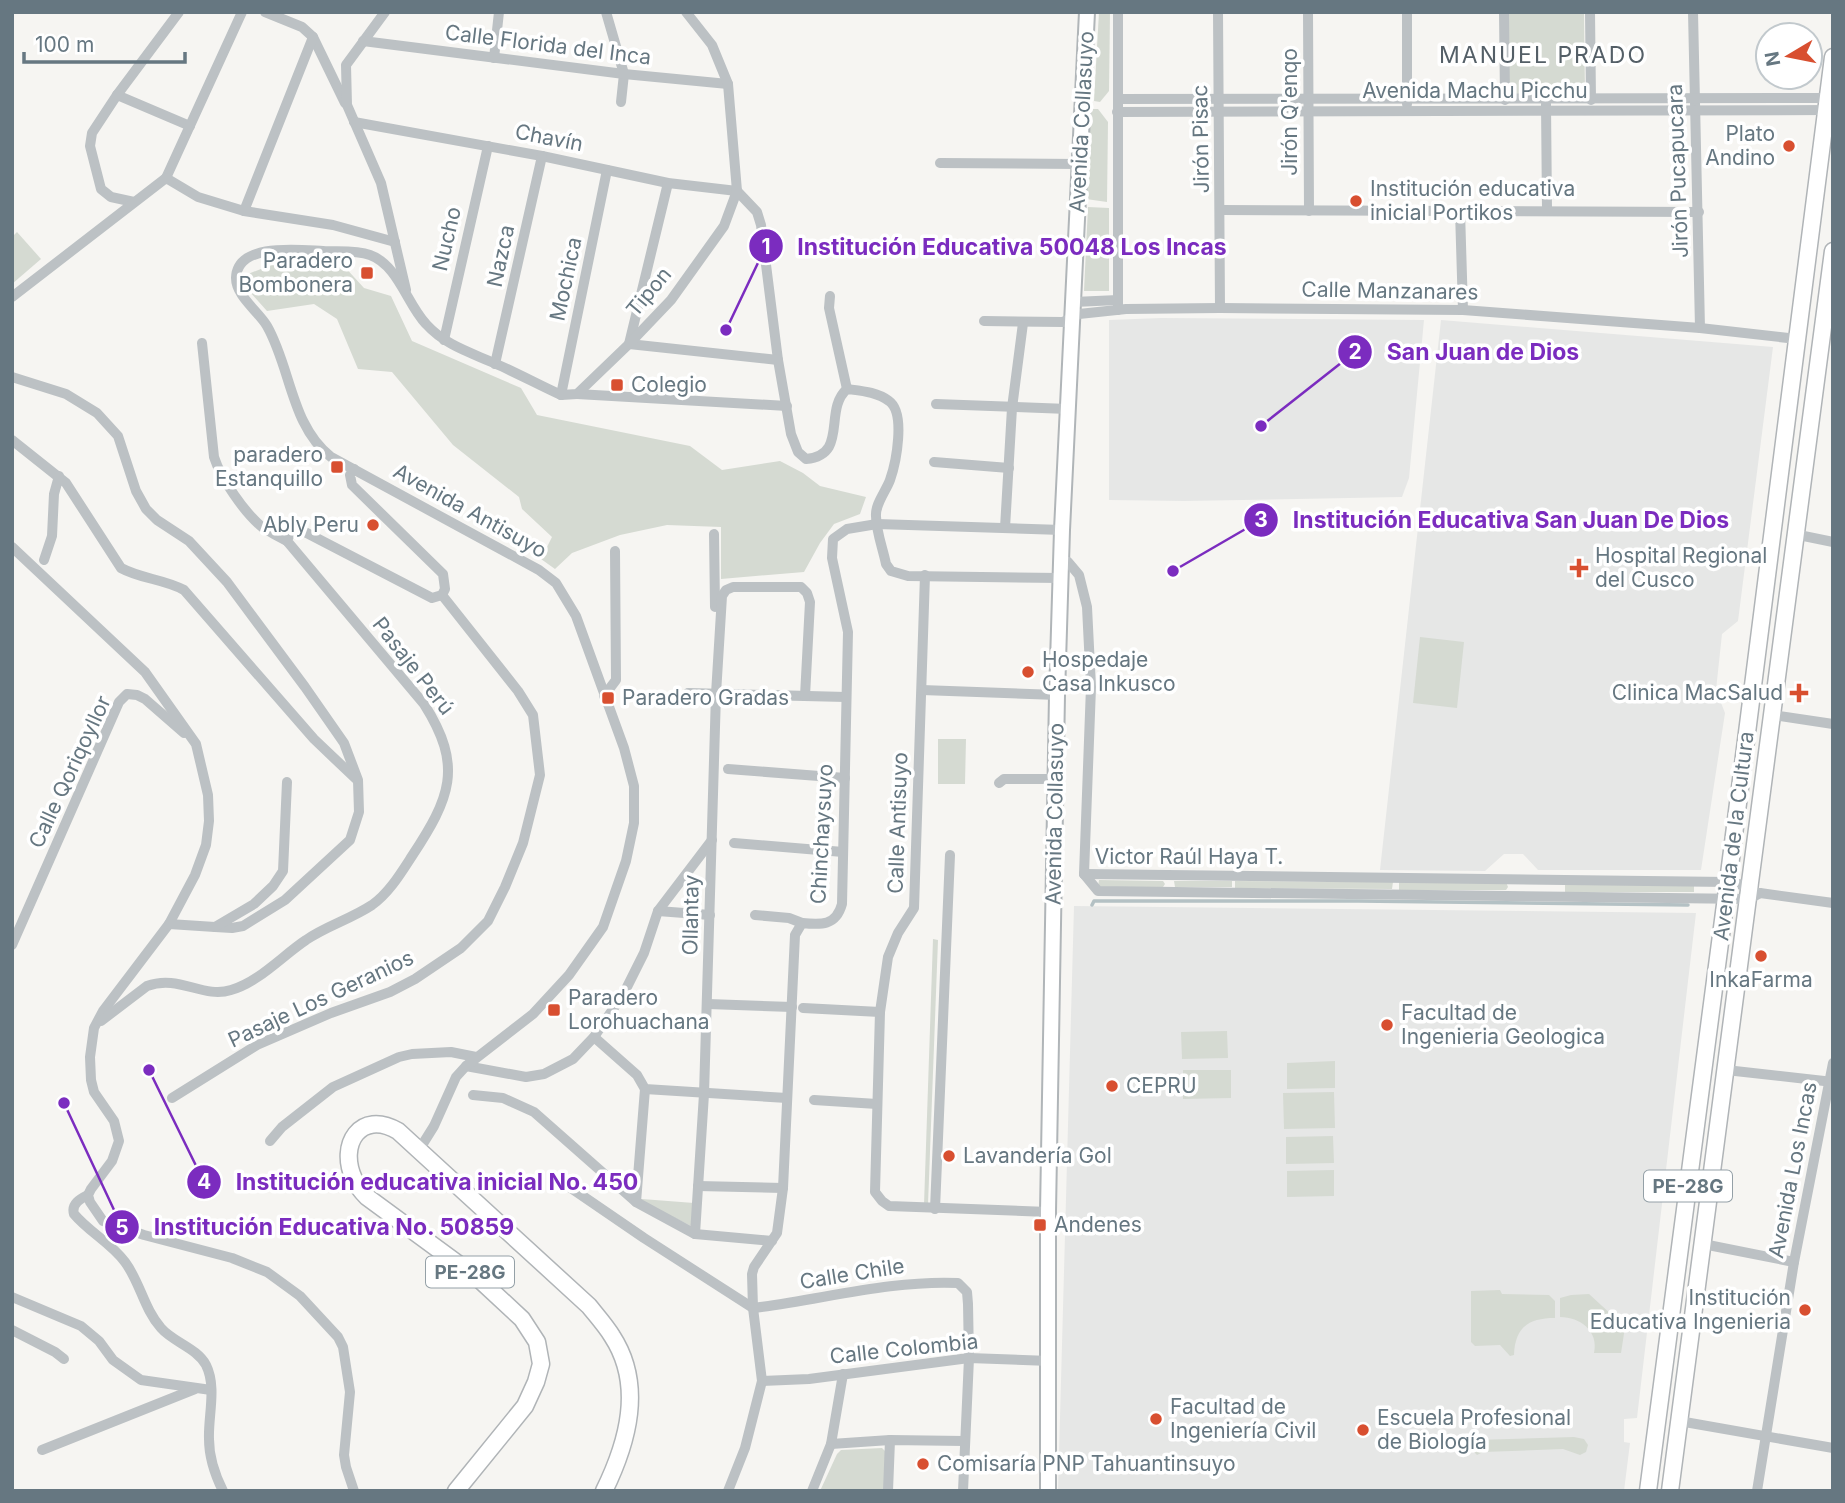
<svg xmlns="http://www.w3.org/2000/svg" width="1845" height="1503" font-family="Inter,sans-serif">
<rect width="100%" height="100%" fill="#f6f5f2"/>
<!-- built -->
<g fill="#e6e7e6">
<polygon points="1161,318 1424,320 1409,478 1402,497 1184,501 1109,500 1109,320"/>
<polygon points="1441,320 1773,347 1738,621 1722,634 1716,690 1725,713 1701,870 1538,870 1523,854 1504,854 1485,871 1380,870"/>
<polygon points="1074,906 1696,913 1637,1418 1624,1419 1624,1442 1630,1443 1624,1491 1058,1491"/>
</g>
<!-- green -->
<g fill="#d5dad2">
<polygon points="1099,12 1110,12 1109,91 1100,102 1094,101"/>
<polygon points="1507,12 1584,12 1585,96 1508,97"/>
<polygon points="1091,109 1098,109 1108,122 1107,202 1086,199"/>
<polygon points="1088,207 1109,208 1109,291 1084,291"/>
<polygon points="17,232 41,259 12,284 12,237"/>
<polygon points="300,263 343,265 364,288 391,296 412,341 521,388 537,415 690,446 722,470 780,461 803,473 820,486 866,497 860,514 834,524 820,543 804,572 721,579 721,527 667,525 620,535 572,553 555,569 541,559 552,537 522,509 519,497 453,445 392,372 358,369 337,319 314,304 267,311 249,291 248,274 271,265"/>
<polygon points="1420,637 1464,642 1457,708 1413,703"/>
<polygon points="938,739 966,739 965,784 938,784"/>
<polygon points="1099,880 1163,881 1165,884 1163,887 1098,887"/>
<polygon points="1174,881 1232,881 1232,887 1175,887"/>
<polygon points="1235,881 1393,882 1392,889 1235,888"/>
<polygon points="1399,882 1506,882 1508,887 1506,890 1399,890"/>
<polygon points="1565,883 1694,885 1694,892 1565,892"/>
<polygon points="933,939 938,940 928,1205 924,1205"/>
<polygon points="1227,1031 1228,1058 1182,1059 1181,1032"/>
<polygon points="1335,1061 1335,1088 1287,1089 1287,1063"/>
<polygon points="1183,1070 1231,1070 1231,1098 1183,1099"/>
<polygon points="1334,1092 1335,1128 1284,1129 1283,1093"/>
<polygon points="1333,1136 1334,1163 1286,1164 1286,1137"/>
<polygon points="1334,1170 1334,1196 1287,1197 1287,1171"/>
<polygon points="642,1199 694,1203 691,1226 639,1200"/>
<path d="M 1500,1290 L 1502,1294 L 1549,1295 L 1555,1301 L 1555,1318 C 1529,1318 1515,1327 1514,1355 L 1510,1356 L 1500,1345 L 1475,1346 L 1471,1342 L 1471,1291 Z"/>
<path d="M 1589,1294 L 1625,1327 L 1621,1353 L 1594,1353 C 1599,1331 1580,1317 1560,1317 L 1560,1298 L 1571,1295 Z"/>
<polygon points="1574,1437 1584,1439 1588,1445 1586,1452 1580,1455 1563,1449 1483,1452 1477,1455 1473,1451 1473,1444 1476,1440"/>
<polygon points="882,1448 888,1454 886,1491 820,1491 837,1454 841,1450"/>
</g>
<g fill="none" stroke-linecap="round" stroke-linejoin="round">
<!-- stream -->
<polyline stroke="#b4c1c4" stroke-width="3.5" points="1092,905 1094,901 1358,901 1688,905"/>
<defs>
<polyline id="major" points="1048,1491 1048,1212 1057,695 1062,530 1087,12"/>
<g id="highway">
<path d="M 456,1491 L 525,1406 L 536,1382 L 541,1364 L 537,1342 L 522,1319 L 480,1280 L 367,1197 C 362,1192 357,1186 354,1179 C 338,1145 360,1109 398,1131 L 589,1306 C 597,1316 606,1326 612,1336 C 644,1385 628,1442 604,1491"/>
<polyline points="1648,1491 1728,882 1833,57"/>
<polyline points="1670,1491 1833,251"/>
</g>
</defs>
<!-- major casing -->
<use href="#major" stroke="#b0b5b8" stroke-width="18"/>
<!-- highway casing -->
<use href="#highway" stroke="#b0b4b7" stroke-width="19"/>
<!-- minor -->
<g stroke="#bcc1c4" stroke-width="10">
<polyline points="265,12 302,27 313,37 345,103"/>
<polyline points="385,12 346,65 347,105 381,183 406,290"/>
<polyline points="606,12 624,74 621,102"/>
<polyline points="1218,12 1220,308"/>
<polyline points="1308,12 1309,211"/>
<polyline points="1407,12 1407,104"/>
<polyline points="1504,12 1505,100"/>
<polyline points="1590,12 1591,100"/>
<polyline points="1693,12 1700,328"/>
<polyline points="363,41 624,74 728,84"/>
<polyline points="494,58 499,12"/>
<polyline points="117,95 190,126"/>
<polyline points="1118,99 1832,98"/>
<polyline points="1546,104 1547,210"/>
<polyline points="1117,112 1832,110"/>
<path d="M 354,122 L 542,156 L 668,183 L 737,191 L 757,212 L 761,225 L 778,360 L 791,434 L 798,452 L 806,459 C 849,455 823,410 847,389 C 862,391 877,392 889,401 C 906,413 896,463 890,480 C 886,491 875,504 876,516 C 876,531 883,549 886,564 L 891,571 L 908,576 L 1060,578"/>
<polyline points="940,163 1079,164"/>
<polyline points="166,178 242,12"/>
<polyline points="668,183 629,344 778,360"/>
<polyline points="134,202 111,197 101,189 90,146 92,133 117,95 179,12"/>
<polyline points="1221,210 1699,212"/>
<polyline points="244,211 313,37"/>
<polyline points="1460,211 1463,310"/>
<polyline points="830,296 829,308 847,389"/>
<polyline points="12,297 166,178 198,197 244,211 333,225 395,242"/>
<polyline points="1074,302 1118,300"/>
<polyline points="1118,310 1118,12"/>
<polyline points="984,321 1063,322 1079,314 1126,309 1220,308 1463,310 1700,328 1797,339"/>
<polyline points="444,340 488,146"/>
<path d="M 202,343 L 214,457 C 221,479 245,513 262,527 C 270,532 279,537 287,541"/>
<polyline points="495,364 542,156"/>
<polyline points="12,377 66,394 97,413 118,436 136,491 146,509 157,520 189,541 227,582 305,687 344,743 358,780 359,812 350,840 285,900 243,926 232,928 215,927"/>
<polyline points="577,394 787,406"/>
<polyline points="561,395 607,170"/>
<polyline points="936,404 1068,409"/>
<path d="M 12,440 L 66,483 L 121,568 C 141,579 164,579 184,590 L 314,739 L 356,779"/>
<polyline points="934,462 1009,468"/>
<polyline points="1005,528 1012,408 1023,323"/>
<polyline points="714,534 715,607"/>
<polyline points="1794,534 1833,542"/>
<polyline points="12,547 145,672 196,744 208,795 209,821 206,845 195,875 169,924 103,1011 94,1028 90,1057 91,1080 94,1092 114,1121 119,1141 112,1161 91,1189 88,1195 90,1202 103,1221 144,1235 232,1258 267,1272 300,1296 338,1337 343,1347 350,1392 344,1455 346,1467 354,1491"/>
<polyline points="44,560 52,536 54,494 59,476"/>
<polyline points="1061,561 1068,562 1079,575 1087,607 1091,687 1084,874"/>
<polyline points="925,575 914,908 898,933 888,957 880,1012 875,1192 882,1201 889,1206 1048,1212"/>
<polyline points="922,690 1057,695"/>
<polyline points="688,693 846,697"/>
<polyline points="604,696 616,680 615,551"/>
<polyline points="1773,715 1833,724"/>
<polyline points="728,769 845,778"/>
<polyline points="999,783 1004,779 1057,779"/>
<polyline points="734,843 843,852"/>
<polyline points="1084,874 1098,891 1749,899 1760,893"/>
<polyline points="1084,874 1728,882 1753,887"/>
<polyline points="1760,893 1833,903"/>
<polyline points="658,911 710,915"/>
<polyline points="755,915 789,918 802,923"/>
<polyline points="169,924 215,927 254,904 273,886 283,871 287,782"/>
<polyline points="12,945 119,702 127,694 137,695 145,699 184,733"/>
<polyline points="708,1004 792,1007"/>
<polyline points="803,1008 880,1012"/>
<path d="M 101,1021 L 147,986 C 179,974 203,999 231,990 C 259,982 282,956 306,940 C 326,926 351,919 372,905 C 389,893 401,873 412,856 C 450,798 464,767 424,704 L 287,541 L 291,531 L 301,530 L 432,598 L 442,595 L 445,589 L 443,574 L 352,485 L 350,475 L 354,469"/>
<polyline points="594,1037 637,1075 645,1089 787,1098"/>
<polyline points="466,1066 526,1077 544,1074 573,1059 594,1037 624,993 644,953 658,911 712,840"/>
<polyline points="1726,1070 1833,1082"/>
<polyline points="473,1095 503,1098 534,1112 636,1202 695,1234 772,1241"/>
<polyline points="172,1098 257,1045 331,1013 390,992 415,979 461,948 488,921 505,887 523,843 540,775 533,715 518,691 442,595"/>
<polyline points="814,1100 877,1104"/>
<polyline points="270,1141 282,1127 333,1087 399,1057 412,1054 451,1052 476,1057"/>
<path d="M 419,1150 L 434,1126 L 456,1077 L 466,1066 L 533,1014 L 569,975 L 603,927 L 626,861 L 634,823 L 634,786 L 624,748 L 576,616 L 556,583 L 539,570 L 331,457 C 291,426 291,368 267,326 C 258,311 236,296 236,278 C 237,242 300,250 323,251 C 338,252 356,250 370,255 C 398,265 407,304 426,324 C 445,345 469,352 494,363 C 517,373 539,385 561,395 L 577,394 L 629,344 L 671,300 L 724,226 L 737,191 L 728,84 L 712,45 L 686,12"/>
<polyline points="552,1175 644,1238 753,1308"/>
<polyline points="698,1186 783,1188"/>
<path d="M 88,1195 C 80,1199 71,1204 74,1214 C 89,1232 111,1243 125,1262 C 140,1282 144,1309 161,1328 C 173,1342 197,1348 206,1365 C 217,1387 208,1416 209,1439 C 209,1457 215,1475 223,1491"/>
<polyline points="636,1202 645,1089"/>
<polyline points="935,1209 950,855"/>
<polyline points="695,1234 704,1094 716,694 722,596 726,590 733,587 801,587 807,593 810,602 805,696"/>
<polyline points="1703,1244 1794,1262"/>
<polyline points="12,1297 81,1326 99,1341 113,1360 141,1380 211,1390"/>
<path d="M 753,1308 C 821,1300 889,1280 958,1283 L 967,1292 L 968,1304 L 969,1358 L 963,1491"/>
<polyline points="12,1330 55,1352 64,1359"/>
<polyline points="762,1381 809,1379 969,1358 1050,1361"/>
<polyline points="1679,1421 1833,1448"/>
<polyline points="831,1444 890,1440 964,1441"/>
<polyline points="42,1450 195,1389"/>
<path d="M 728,1491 L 745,1448 L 762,1381 L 753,1308 L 752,1274 L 754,1267 L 777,1233 L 783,1188 L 795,935 L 802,923 C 821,925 836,926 842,904 L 848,632 L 832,558 L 833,539 L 847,529 L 877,524 L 1062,530"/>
<polyline points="812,1491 831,1444 843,1374"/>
<polyline points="888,1491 890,1440"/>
<polyline points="1757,1491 1794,1262 1833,1063"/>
</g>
<!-- major -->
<use href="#major" stroke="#fff" stroke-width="14"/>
<!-- highway -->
<use href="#highway" stroke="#fff" stroke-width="16"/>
</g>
<!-- markers -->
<g fill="#d84f30" stroke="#fff" stroke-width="2.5">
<circle cx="1789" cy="146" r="7"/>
<circle cx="1356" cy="201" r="7"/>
<rect x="360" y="266" width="14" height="14" rx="3.5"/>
<rect x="610" y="378" width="14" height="14" rx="3.5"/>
<rect x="330" y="460" width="14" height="14" rx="3.5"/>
<circle cx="373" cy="525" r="7"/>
<path d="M1575.5 557.5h7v7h7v7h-7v7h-7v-7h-7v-7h7z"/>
<circle cx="1028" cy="672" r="7"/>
<path d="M1795.5 682.5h7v7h7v7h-7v7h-7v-7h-7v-7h7z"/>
<rect x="601" y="691" width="14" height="14" rx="3.5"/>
<circle cx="1761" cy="956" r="7"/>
<rect x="547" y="1003" width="14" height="14" rx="3.5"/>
<circle cx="1387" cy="1025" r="7"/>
<circle cx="1112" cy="1086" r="7"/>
<circle cx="949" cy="1156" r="7"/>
<rect x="1033" y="1218" width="14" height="14" rx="3.5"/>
<circle cx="1805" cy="1310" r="7"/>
<circle cx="1156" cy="1419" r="7"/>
<circle cx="1363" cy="1430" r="7"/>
<circle cx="923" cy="1464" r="7"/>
</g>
<g text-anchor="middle" stroke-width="7" stroke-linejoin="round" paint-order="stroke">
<!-- shield labels -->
<g fill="#fff" stroke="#94a0a7" stroke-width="2">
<rect x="1644" y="1170.5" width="88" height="31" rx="5"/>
<rect x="426" y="1256.5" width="88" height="31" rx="5"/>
</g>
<g font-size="19" font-weight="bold" fill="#667781">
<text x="1688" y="1193">PE-28G</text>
<text x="470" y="1279">PE-28G</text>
</g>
<!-- street labels -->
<g font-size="21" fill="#667781" stroke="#fff">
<text transform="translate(548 45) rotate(7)" y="7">Calle Florida del Inca</text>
<text x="1475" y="98">Avenida Machu Picchu</text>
<text transform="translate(1290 112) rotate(-90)" y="7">Jirón Q'enqo</text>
<text transform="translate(1082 122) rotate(-87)" y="7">Avenida Collasuyo</text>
<text transform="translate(549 138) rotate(11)" y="7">Chavín</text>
<text transform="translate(1201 139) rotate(-91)" y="7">Jirón Pisac</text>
<text transform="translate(1678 171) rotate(-92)" y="7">Jirón Pucapucara</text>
<text transform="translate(447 239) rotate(-77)" y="7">Nucho</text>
<text transform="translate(501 256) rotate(-78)" y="7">Nazca</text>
<text transform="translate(566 279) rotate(-78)" y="7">Mochica</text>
<text transform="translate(1390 291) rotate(1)" y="7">Calle Manzanares</text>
<text transform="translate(649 292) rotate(-50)" y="7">Tipon</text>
<text transform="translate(470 511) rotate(29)" y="7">Avenida Antisuyo</text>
<text transform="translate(413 666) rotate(52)" y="7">Pasaje Perú</text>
<text transform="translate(70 772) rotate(-65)" y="7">Calle Qoriqoyllor</text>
<text transform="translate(1055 814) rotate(-89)" y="7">Avenida Collasuyo</text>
<text transform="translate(898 823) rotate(-88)" y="7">Calle Antisuyo</text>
<text transform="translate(822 834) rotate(-87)" y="7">Chinchaysuyo</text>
<text transform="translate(1734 836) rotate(-83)" y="7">Avenida de la Cultura</text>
<text x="1189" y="864">Victor Raúl Haya T.</text>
<text transform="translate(691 915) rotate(-89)" y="7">Ollantay</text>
<text transform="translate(321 999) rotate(-25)" y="7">Pasaje Los Geranios</text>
<text transform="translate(1793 1170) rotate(-79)" y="7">Avenida Los Incas</text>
<text transform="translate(852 1274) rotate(-9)" y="7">Calle Chile</text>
<text transform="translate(904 1349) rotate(-6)" y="7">Calle Colombia</text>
</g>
<!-- poi labels -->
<g font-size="21" fill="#667781" stroke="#fff" text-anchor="start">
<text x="1775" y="141" text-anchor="end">Plato<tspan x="1775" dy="24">Andino</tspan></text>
<text x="1370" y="196">Institución educativa<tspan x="1370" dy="24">inicial Portikos</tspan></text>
<text x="353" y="268" text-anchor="end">Paradero<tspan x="353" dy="24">Bombonera</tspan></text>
<text x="631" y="392">Colegio</text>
<text x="323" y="462" text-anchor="end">paradero<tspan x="323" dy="24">Estanquillo</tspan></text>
<text x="359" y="532" text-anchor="end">Ably Peru</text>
<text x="1595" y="563">Hospital Regional<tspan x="1595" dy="24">del Cusco</tspan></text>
<text x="1042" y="667">Hospedaje<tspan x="1042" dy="24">Casa Inkusco</tspan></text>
<text x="1783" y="700" text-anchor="end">Clinica MacSalud</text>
<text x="622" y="705">Paradero Gradas</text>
<text x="1761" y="987" text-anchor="middle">InkaFarma</text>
<text x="568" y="1005">Paradero<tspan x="568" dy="24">Lorohuachana</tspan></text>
<text x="1401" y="1020">Facultad de<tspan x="1401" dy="24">Ingenieria Geologica</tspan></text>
<text x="1126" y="1093">CEPRU</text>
<text x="963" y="1163">Lavandería Gol</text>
<text x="1054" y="1232">Andenes</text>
<text x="1791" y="1305" text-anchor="end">Institución<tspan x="1791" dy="24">Educativa Ingenieria</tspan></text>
<text x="1170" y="1414">Facultad de<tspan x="1170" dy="24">Ingeniería Civil</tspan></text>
<text x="1377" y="1425">Escuela Profesional<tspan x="1377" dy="24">de Biología</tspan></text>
<text x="937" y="1471">Comisaría PNP Tahuantinsuyo</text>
</g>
<!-- neighbourhood labels -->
<g font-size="23" letter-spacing="2" fill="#545f67" stroke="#fff">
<text x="1543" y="63">MANUEL PRADO</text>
</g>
</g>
<!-- callouts -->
<path fill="none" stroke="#7b2cbf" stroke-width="2.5" d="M726 330L766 246M1261 426L1355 352M1173 571L1261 520M149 1070L204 1182M64 1103L122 1227"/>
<g fill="#7b2cbf" stroke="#fff" stroke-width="2.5">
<circle cx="726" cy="330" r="7"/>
<circle cx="1261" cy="426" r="7"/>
<circle cx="1173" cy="571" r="7"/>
<circle cx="149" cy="1070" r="7"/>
<circle cx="64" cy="1103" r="7"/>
<circle cx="766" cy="246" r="18"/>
<circle cx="1355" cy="352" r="18"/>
<circle cx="1261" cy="520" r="18"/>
<circle cx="204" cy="1182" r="18"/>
<circle cx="122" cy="1227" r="18"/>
</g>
<g font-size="21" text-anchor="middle" font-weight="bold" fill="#fff">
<text x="766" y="254">1</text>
<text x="1355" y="359">2</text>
<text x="1261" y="527">3</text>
<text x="204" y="1189">4</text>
<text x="122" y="1235">5</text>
</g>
<g font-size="23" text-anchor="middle" font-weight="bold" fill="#7b2cbf" stroke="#fff" stroke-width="7" stroke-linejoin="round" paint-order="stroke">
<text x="1012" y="255">Institución Educativa 50048 Los Incas</text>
<text x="1483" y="360">San Juan de Dios</text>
<text x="1511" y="528">Institución Educativa San Juan De Dios</text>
<text x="437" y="1190">Institución educativa inicial No. 450</text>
<text x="334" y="1235">Institución Educativa No. 50859</text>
</g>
<!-- border -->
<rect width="1845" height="1503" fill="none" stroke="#667781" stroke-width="28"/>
<!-- north arrow -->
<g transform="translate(1789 56) rotate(260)"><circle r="33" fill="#ffffff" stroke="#c2c9cd" stroke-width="2"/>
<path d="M0-5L12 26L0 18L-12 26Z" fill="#d84f30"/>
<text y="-10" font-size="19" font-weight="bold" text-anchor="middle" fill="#667781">N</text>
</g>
<!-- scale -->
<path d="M24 52v10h161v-10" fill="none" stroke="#667781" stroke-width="3.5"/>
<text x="35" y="52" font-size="21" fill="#667781" stroke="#ffffff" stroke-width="5" paint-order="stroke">100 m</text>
</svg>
